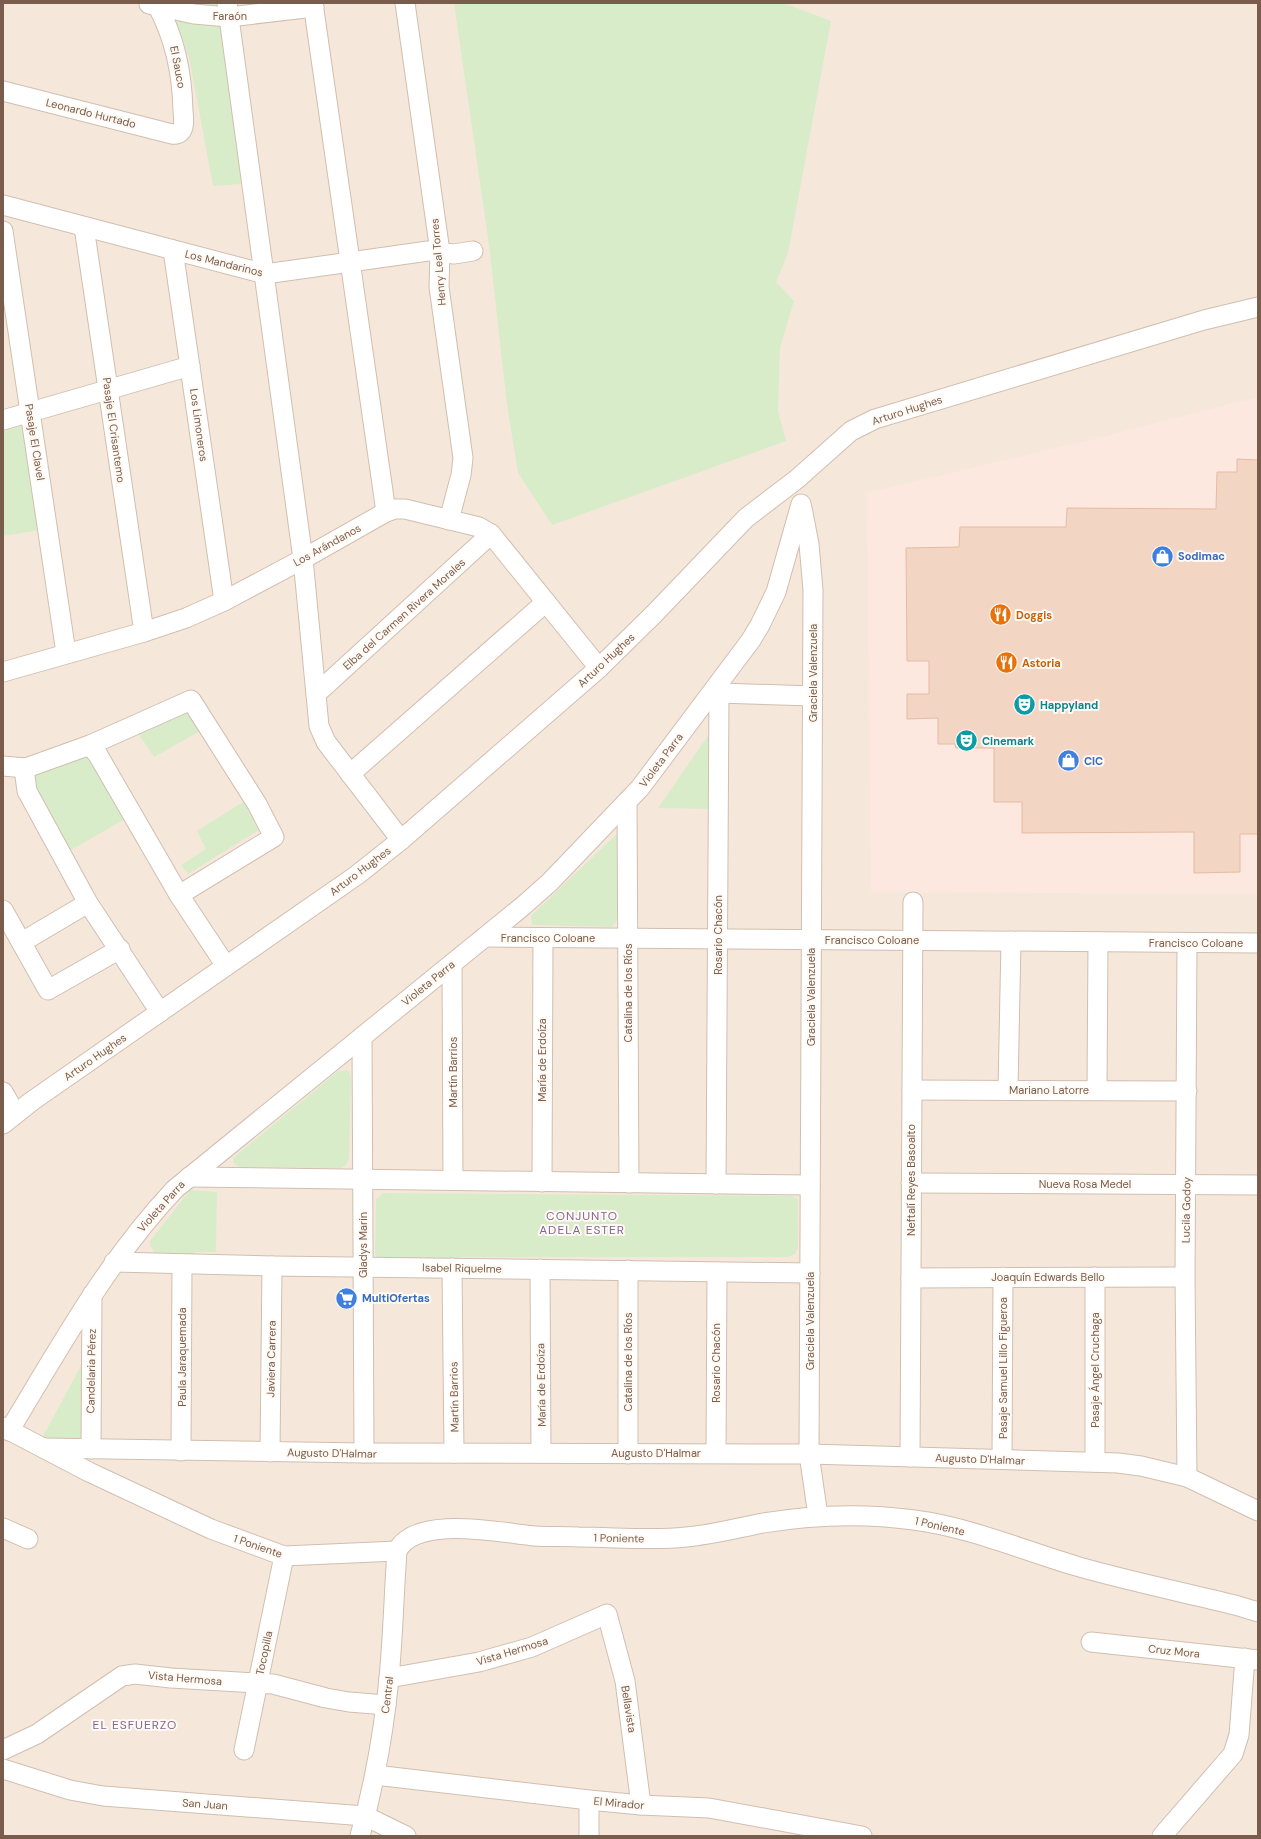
<svg xmlns="http://www.w3.org/2000/svg" width="1261" height="1839" font-family="'DM Sans',sans-serif">
<rect width="100%" height="100%" fill="#fdf6ec"/>
<!-- residential -->
<rect fill="#f5e8da" x="3" y="3" width="1255" height="1833"/>
<!-- commercial -->
<polygon fill="#fde8e0" points="1258,398 1258,894 871,892 867,493 1083,442 1234,403"/>
<!-- green -->
<g fill="#d8ecc9">
<polygon points="168,3 218,3 241,184 213,186 189,57"/>
<polygon points="454,3 784,3 831,21 788,253 776,282 794,301 780,348 778,411 786,441 552,525 518,473 507,405 489,245"/>
<polygon points="25,425 41,530 3,536 3,431"/>
<polygon points="188,705 202,730 154,757 138,733 112,747 99,737"/>
<polygon points="712,730 710,809 658,808"/>
<polygon points="83,752 91,759 125,819 71,850 30,790 35,767"/>
<polygon points="243,802 259,830 188,874 181,865 206,849 197,831"/>
<polygon points="617,834 620,916 612,927 532,925 531,916"/>
<polygon points="345,1070 349,1071 351,1077 349,1159 346,1165 341,1168 239,1167 234,1164 233,1158 337,1072"/>
<polygon points="190,1190 217,1192 216,1252 195,1252 193,1255 156,1254 150,1245 150,1241"/>
<polygon points="383,1193 792,1196 798,1199 798,1248 795,1254 788,1257 459,1257 458,1263 383,1264 375,1255 376,1199"/>
<polygon points="87,1355 84,1445 51,1441 43,1436"/>
</g>
<!-- building -->
<polygon fill="#f3d5c3" stroke="#e6bba3" points="1237,459 1258,460 1258,834 1240,834 1240,872 1194,873 1194,832 1022,833 1022,802 994,802 994,748 956,748 955,744 938,744 938,718 907,719 907,694 929,694 929,661 907,661 906,548 959,547 960,527 1066,527 1067,508 1216,509 1217,472 1237,472"/>
<g fill="none" stroke-linecap="round" stroke-linejoin="round">
<defs>
<g id="minor">
<polyline points="227,3 303,559 319,726 326,742 401,840"/>
<polyline points="313,3 386,512"/>
<polyline points="405,3 440,252 439,287 463,458 461,475 449,520"/>
<polyline points="149,4 194,14 229,17 314,7"/>
<path d="M 3,91 L 172,134 C 186,136 184,120 183,111 C 182,72 175,38 156,3"/>
<polyline points="3,205 265,274 428,251 454,254 473,251"/>
<polyline points="84,227 144,632"/>
<polyline points="3,231 66,653"/>
<polyline points="173,250 224,601"/>
<polyline points="3,420 190,366"/>
<polyline points="802,508 809,544 813,590 809,1454 818,1516"/>
<polyline points="3,672 144,632 186,618 224,601 303,559 386,512 395,509 405,509 479,527 491,534 599,668"/>
<polyline points="714,690 719,693 716,1184"/>
<polyline points="719,693 813,696"/>
<polyline points="316,694 491,534"/>
<polyline points="90,745 191,700 257,804 274,837 179,895"/>
<polyline points="3,766 26,768"/>
<polyline points="350,774 546,602"/>
<polyline points="627,803 629,1183"/>
<polyline points="3,910 48,990 120,949"/>
<polyline points="485,937 1258,943"/>
<polyline points="22,942 88,903"/>
<polyline points="452,964 453,1180"/>
<polyline points="160,1012 88,903 27,791 25,776 26,768 90,745 98,755 179,895 226,966"/>
<polyline points="362,1037 364,1453"/>
<polyline points="912,1090 1187,1091"/>
<polyline points="1008,1090 1011,941"/>
<polyline points="1097,1090 1098,942"/>
<polyline points="3,1092 15,1113"/>
<polyline points="3,1124 32,1101 357,875 401,840 599,668 654,614 746,518 797,479 851,431 875,419 1204,320 1258,307"/>
<polyline points="189,1177 810,1185"/>
<polyline points="542,1182 543,938"/>
<polyline points="911,1183 1258,1185"/>
<polyline points="114,1262 272,1266 810,1273"/>
<polyline points="452,1268 454,1453"/>
<polyline points="540,1269 541,1453"/>
<polyline points="628,1270 628,1454"/>
<polyline points="1095,1277 1095,1462"/>
<polyline points="911,1278 1185,1277"/>
<polyline points="3,1427 89,1472 211,1529 284,1556 397,1551"/>
<path d="M 9,1431 C 60,1347 107,1261 175,1189 L 523,906 L 550,882 L 640,788 L 751,640 L 760,625 L 776,592 L 801,504"/>
<polyline points="44,1448 364,1453 809,1454 1118,1463 1141,1466 1187,1477 1258,1511"/>
<polyline points="91,1449 92,1295"/>
<polyline points="181,1451 182,1264"/>
<polyline points="270,1452 272,1266"/>
<polyline points="716,1453 717,1272"/>
<polyline points="910,1457 913,902"/>
<polyline points="1002,1459 1003,1277"/>
<polyline points="1187,1477 1185,1277 1187,943"/>
<polyline points="3,1528 28,1539"/>
<polyline points="1091,1642 1258,1660"/>
<polyline points="389,1678 479,1662 532,1647 607,1614 625,1681 641,1805"/>
<polyline points="3,1750 37,1734 122,1676 135,1674 171,1678 273,1684 326,1698 349,1702 386,1705"/>
<polyline points="244,1750 284,1556"/>
<polyline points="3,1769 70,1790 103,1796 365,1816 406,1836"/>
<polyline points="375,1775 589,1800 641,1805 709,1808 862,1836"/>
<path d="M 360,1836 C 374,1785 384,1731 389,1678 C 393,1636 394,1593 397,1551 C 416,1514 501,1533 535,1536 C 550,1537 564,1536 578,1537 C 614,1537 651,1541 686,1537 C 712,1535 737,1528 763,1523 C 812,1515 864,1513 914,1520 C 969,1527 1022,1550 1076,1566 C 1128,1581 1182,1592 1235,1605 L 1258,1612"/>
<polyline points="589,1836 589,1800"/>
<polyline points="1162,1836 1233,1754 1239,1735 1245,1658"/>
</g>
</defs>
<!-- minor casing -->
<use href="#minor" stroke="#d1beb0" stroke-width="21"/>
<!-- minor -->
<use href="#minor" stroke="#fff" stroke-width="19"/>
</g>
<!-- icons -->
<defs>
<symbol id="shop-disc" viewBox="-11 -11 22 22"><circle r="9.5" fill="#3f7fe0" stroke="#fffaf3"/><path d="M-5-2.5h2.3a2.7 3.5 0 0 1 5.4 0H5L5.5 6h-11ZM-1.5-2.5h3a1.5 2.3 0 0 0-3 0Z" fill="#fff"/></symbol>
<symbol id="restaurant-disc" viewBox="-11 -11 22 22"><circle r="9.5" fill="#e8710a" stroke="#fffaf3"/><path d="M-5-6h1v4h1v-4h1v4h1v-4h1v5L-1.5 .5V6h-2V.5L-5-1ZM5-6V6H3V1.5H1.5Q1.5-4 5-6Z" fill="#fff"/></symbol>
<symbol id="theatre-disc" viewBox="-11 -11 22 22"><circle r="9.5" fill="#0f9aa8" stroke="#fffaf3"/><path d="M-5-5.5Q0-4 5-5.5V0Q5 5 0 6Q-5 5-5 0ZM-3.3-2.5H-1v1.5H-3.3ZM1-2.5H3.3v1.5H1ZM-2.8 1Q0 5.5 2.8 1Z" fill="#fff"/></symbol>
<symbol id="supermarket-disc" viewBox="-11 -11 22 22"><circle r="9.5" fill="#3f7fe0" stroke="#fffaf3"/><path d="M-6-5.5h2.5l.6 2H6L4.5 2H-2.5L-4.4-4H-6ZM-1.5 3.2a1.3 1.3 0 1 0 .1 0ZM3 3.2a1.3 1.3 0 1 0 .1 0Z" fill="#fff"/></symbol>
</defs>
<g fill-rule="evenodd">
<use href="#shop-disc" x="1150" y="544" width="25" height="25"/>
<use href="#restaurant-disc" x="988" y="602" width="25" height="25"/>
<use href="#restaurant-disc" x="994" y="650" width="25" height="25"/>
<use href="#theatre-disc" x="1012" y="692" width="25" height="25"/>
<use href="#theatre-disc" x="954" y="728" width="25" height="25"/>
<use href="#shop-disc" x="1056" y="748" width="25" height="25"/>
<use href="#supermarket-disc" x="334" y="1286" width="25" height="25"/>
</g>
<g text-anchor="middle" stroke-width="4" stroke-linejoin="round" paint-order="stroke">
<!-- street labels -->
<g font-size="11" fill="#7a5c4d" stroke="#fffaf3">
<text x="230" y="20">Faraón</text>
<text transform="translate(178 67) rotate(79)" y="4">El Sauco</text>
<text transform="translate(91 113) rotate(14)" y="4">Leonardo Hurtado</text>
<text transform="translate(438 262) rotate(-95)" y="4">Henry Leal Torres</text>
<text transform="translate(224 263) rotate(14)" y="4">Los Mandarinos</text>
<text transform="translate(907 410) rotate(-18)" y="4">Arturo Hughes</text>
<text transform="translate(199 425) rotate(82)" y="4">Los Limoneros</text>
<text transform="translate(114 430) rotate(82)" y="4">Pasaje El Crisantemo</text>
<text transform="translate(35 442) rotate(81)" y="4">Pasaje El Clavel</text>
<text transform="translate(327 545) rotate(-29)" y="4">Los Arándanos</text>
<text transform="translate(404 614) rotate(-42)" y="4">Elba del Carmen Rivera Morales</text>
<text transform="translate(606 660) rotate(-43)" y="4">Arturo Hughes</text>
<text transform="translate(813 673) rotate(-90)" y="4">Graciela Valenzuela</text>
<text transform="translate(661 760) rotate(-53)" y="4">Violeta Parra</text>
<text transform="translate(360 871) rotate(-37)" y="4">Arturo Hughes</text>
<text transform="translate(718 935) rotate(-90)" y="4">Rosario Chacón</text>
<text x="548" y="942">Francisco Coloane</text>
<text x="872" y="944">Francisco Coloane</text>
<text x="1196" y="947">Francisco Coloane</text>
<text transform="translate(428 983) rotate(-39)" y="4">Violeta Parra</text>
<text transform="translate(628 993) rotate(-90)" y="4">Catalina de los Ríos</text>
<text transform="translate(811 997) rotate(-90)" y="4">Graciela Valenzuela</text>
<text transform="translate(95 1057) rotate(-35)" y="4">Arturo Hughes</text>
<text transform="translate(542 1060) rotate(-90)" y="4">María de Erdoíza</text>
<text transform="translate(453 1072) rotate(-90)" y="4">Martín Barrios</text>
<text x="1049" y="1094">Mariano Latorre</text>
<text transform="translate(911 1180) rotate(-90)" y="4">Neftalí Reyes Basoalto</text>
<text x="1085" y="1188">Nueva Rosa Medel</text>
<text transform="translate(161 1206) rotate(-48)" y="4">Violeta Parra</text>
<text transform="translate(1186 1210) rotate(-89)" y="4">Lucila Godoy</text>
<text transform="translate(363 1245) rotate(-90)" y="4">Gladys Marin</text>
<text transform="translate(462 1268) rotate(1)" y="4">Isabel Riquelme</text>
<text x="1048" y="1281">Joaquín Edwards Bello</text>
<text transform="translate(810 1321) rotate(-90)" y="4">Graciela Valenzuela</text>
<text transform="translate(182 1357) rotate(-90)" y="4">Paula Jaraquemada</text>
<text transform="translate(271 1359) rotate(-89)" y="4">Javiera Carrera</text>
<text transform="translate(628 1362) rotate(-90)" y="4">Catalina de los Ríos</text>
<text transform="translate(716 1363) rotate(-90)" y="4">Rosario Chacón</text>
<text transform="translate(1003 1368) rotate(-90)" y="4">Pasaje Samuel Lillo Figueroa</text>
<text transform="translate(1095 1370) rotate(-90)" y="4">Pasaje Ángel Cruchaga</text>
<text transform="translate(91 1371) rotate(-89)" y="4">Candelaria Pérez</text>
<text transform="translate(541 1385) rotate(-91)" y="4">María de Erdoíza</text>
<text transform="translate(454 1397) rotate(-91)" y="4">Martín Barrios</text>
<text transform="translate(332 1453) rotate(1)" y="4">Augusto D'Halmar</text>
<text x="656" y="1457">Augusto D'Halmar</text>
<text transform="translate(980 1459) rotate(2)" y="4">Augusto D'Halmar</text>
<text transform="translate(940 1526) rotate(13)" y="4">1 Poniente</text>
<text transform="translate(619 1538) rotate(1)" y="4">1 Poniente</text>
<text transform="translate(258 1546) rotate(19)" y="4">1 Poniente</text>
<text transform="translate(512 1651) rotate(-17)" y="4">Vista Hermosa</text>
<text transform="translate(1174 1651) rotate(6)" y="4">Cruz Mora</text>
<text transform="translate(264 1653) rotate(-78)" y="4">Tocopilla</text>
<text transform="translate(185 1678) rotate(5)" y="4">Vista Hermosa</text>
<text transform="translate(387 1695) rotate(-83)" y="4">Central</text>
<text transform="translate(629 1709) rotate(81)" y="4">Bellavista</text>
<text transform="translate(619 1803) rotate(5)" y="4">El Mirador</text>
<text transform="translate(205 1804) rotate(4)" y="4">San Juan</text>
</g>
<!-- shop labels -->
<g font-size="11" font-weight="bold" fill="#366cbe" stroke="#fffaf3" text-anchor="start">
<text x="1178" y="560">Sodimac</text>
<text x="1084" y="765">CIC</text>
<text x="362" y="1302">MultiOfertas</text>
</g>
<!-- food labels -->
<g font-size="11" font-weight="bold" fill="#c56008" stroke="#fffaf3" text-anchor="start">
<text x="1016" y="619">Doggis</text>
<text x="1022" y="667">Astoria</text>
</g>
<!-- culture labels -->
<g font-size="11" font-weight="bold" fill="#0d838f" stroke="#fffaf3" text-anchor="start">
<text x="1040" y="709">Happyland</text>
<text x="982" y="745">Cinemark</text>
</g>
<!-- neighbourhood labels -->
<g font-size="12" letter-spacing="1" fill="#846695" stroke="#fffaf3">
<text x="582" y="1220">CONJUNTO<tspan x="582" dy="14">ADELA ESTER</tspan></text>
<text x="135" y="1729">EL ESFUERZO</text>
</g>
</g>
<!-- border -->
<rect width="1261" height="1839" fill="none" stroke="#7a5c4d" stroke-width="8"/>
</svg>
